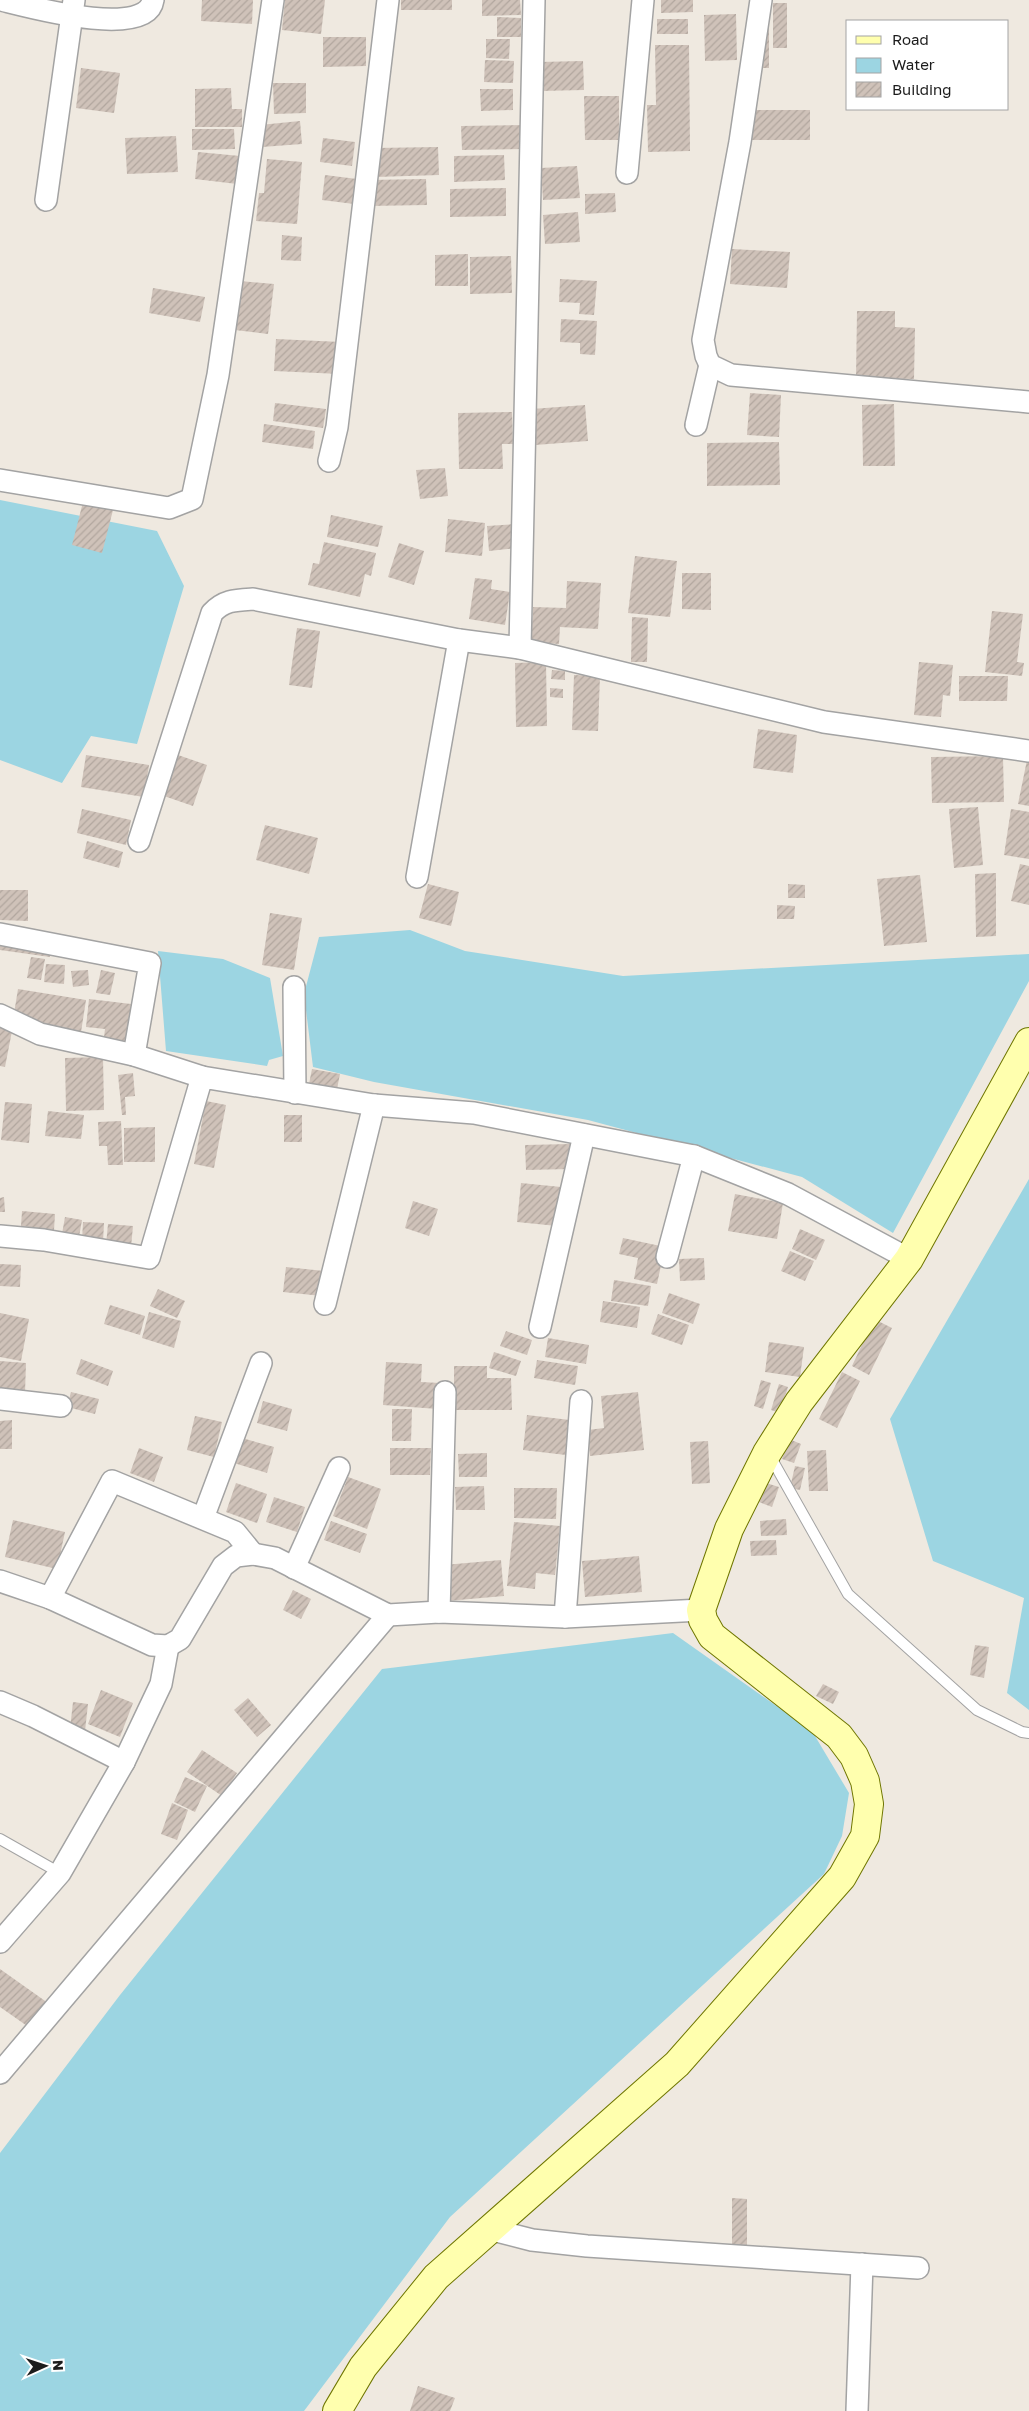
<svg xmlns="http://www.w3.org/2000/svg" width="1029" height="2411" font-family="'Golos Text',sans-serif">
<defs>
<pattern id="building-hatch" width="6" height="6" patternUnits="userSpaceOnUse" patternTransform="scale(1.25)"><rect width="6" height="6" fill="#cfc2b9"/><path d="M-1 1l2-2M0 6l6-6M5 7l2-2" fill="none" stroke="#b1a69e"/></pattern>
</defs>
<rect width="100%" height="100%" fill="#efe9e0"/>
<!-- water -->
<g fill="#9cd5e2">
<polygon points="0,500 157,531 184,586 137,744 91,736 62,783 0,760"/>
<polygon points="410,930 465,951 623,976 1029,954 1029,981 893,1233 802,1177 588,1120 374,1082 313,1067 304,994 319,937"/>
<polygon points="158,951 223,959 270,978 283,1056 269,1060 267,1066 166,1051"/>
<polygon points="1029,1179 1029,1710 1007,1693 1024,1598 933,1561 890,1419"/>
<polygon points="673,1633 812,1731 849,1793 842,1836 824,1874 450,2217 304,2411 0,2411 0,2153 120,1995 382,1669"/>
</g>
<!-- building -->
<g fill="url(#building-hatch)">
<polygon points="202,0 253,0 252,24 201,21"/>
<polygon points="285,0 325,0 321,34 282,30"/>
<rect x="401" y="0" width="51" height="10"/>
<polygon points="482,0 520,0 521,15 482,16"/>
<polygon points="661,0 693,0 693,12 661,13"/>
<rect x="773" y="3" width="14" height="45"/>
<polygon points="736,14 737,60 705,61 704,15"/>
<polygon points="497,17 521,18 521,37 497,37"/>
<rect x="657" y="19" width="31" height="15"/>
<rect x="755" y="23" width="14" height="45"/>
<polygon points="323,37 366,37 366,66 323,67"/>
<polygon points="486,39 510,39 509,59 486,58"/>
<polygon points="655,45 689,45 690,151 648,152 647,105 656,105"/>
<polygon points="485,60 514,61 513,83 484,82"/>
<polygon points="583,61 584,90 540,91 539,62"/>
<polygon points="81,68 120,73 114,113 76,108"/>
<polygon points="273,83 306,83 306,113 274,114"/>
<polygon points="231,88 232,109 242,109 242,127 195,127 195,89"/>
<polygon points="480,89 513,89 513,110 481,111"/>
<polygon points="584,96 619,96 619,140 585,140"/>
<polygon points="753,110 810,110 810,140 752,140"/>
<polygon points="300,121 302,144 262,147 260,125"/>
<polygon points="525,125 526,149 462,150 461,126"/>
<polygon points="192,129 234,129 235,149 192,150"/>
<polygon points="176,136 178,172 127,174 125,138"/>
<polygon points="323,138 355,142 352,166 320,162"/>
<polygon points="438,147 439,175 376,177 375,148"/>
<polygon points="198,152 240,156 237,184 195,179"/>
<polygon points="504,155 505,180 454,182 454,156"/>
<polygon points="267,159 302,162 297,224 256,221 259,193 264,193"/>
<polygon points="577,166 580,198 543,200 541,168"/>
<polygon points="325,175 357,179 354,204 322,200"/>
<polygon points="426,179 427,205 369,206 368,180"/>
<polygon points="506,188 506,216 450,217 450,189"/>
<polygon points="615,193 616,212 585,214 585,194"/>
<polygon points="578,212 580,242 545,244 543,215"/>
<polygon points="282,235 302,237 301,261 281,260"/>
<polygon points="732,249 790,252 787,288 730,284"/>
<polygon points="468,254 468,286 435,286 435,255"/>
<polygon points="511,256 512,293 470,294 470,257"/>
<polygon points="560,279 597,281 594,315 579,314 580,303 559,302"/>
<polygon points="240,281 274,284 268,334 235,330"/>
<polygon points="153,288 205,297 200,322 149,313"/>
<polygon points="857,311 895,311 895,327 915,328 914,379 856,378"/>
<polygon points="561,319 597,321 595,355 580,354 580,343 560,342"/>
<polygon points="276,339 341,342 340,374 274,371"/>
<polygon points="750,393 781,395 779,437 747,435"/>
<polygon points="275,403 326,409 323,428 273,421"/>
<polygon points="894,404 895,466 863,466 862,405"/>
<polygon points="585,405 588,441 535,445 532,409"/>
<polygon points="512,412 513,444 502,444 503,469 459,469 458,413"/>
<polygon points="264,424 315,431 313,449 262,442"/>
<polygon points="779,442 780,485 707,486 707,443"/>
<polygon points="445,468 448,496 420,499 416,470"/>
<polygon points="83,502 113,510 102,553 72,545"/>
<polygon points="331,515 383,526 378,547 327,537"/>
<polygon points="448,519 485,523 482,556 445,552"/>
<polygon points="516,524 518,548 489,551 487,526"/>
<polygon points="324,542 376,553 371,576 365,574 360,597 308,585 313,563 319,564"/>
<polygon points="399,543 424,551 414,585 388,577"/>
<polygon points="635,556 677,561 670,617 628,613"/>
<polygon points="682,573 711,573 711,610 682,609"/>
<polygon points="475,578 492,580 491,589 510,592 505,625 469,619"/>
<polygon points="567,581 601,583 598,629 560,627 559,644 531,642 533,607 566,608"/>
<polygon points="992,611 1023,614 1017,662 1024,663 1022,676 985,672"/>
<polygon points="632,617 648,618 647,662 631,662"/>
<polygon points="297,628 320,631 312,688 289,685"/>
<polygon points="546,662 547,726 516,727 515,663"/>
<polygon points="919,662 953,665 950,696 943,695 941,717 914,715"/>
<polygon points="552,670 565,671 565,680 551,679"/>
<polygon points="574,675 600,676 598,731 572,730"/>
<polygon points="959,676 1008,676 1007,701 959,701"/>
<polygon points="550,688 563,689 563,698 550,697"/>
<polygon points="758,729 797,735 793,773 753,768"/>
<polygon points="86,755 149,765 144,797 81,787"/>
<polygon points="178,755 207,765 193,806 164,796"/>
<polygon points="1003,756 1004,802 932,803 931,757"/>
<polygon points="1027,760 1029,761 1029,806 1018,804"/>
<polygon points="978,807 983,865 954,868 949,809"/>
<polygon points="82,809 131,820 126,845 77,833"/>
<polygon points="1011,809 1029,812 1029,859 1004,855"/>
<polygon points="265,825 318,838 309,874 256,860"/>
<polygon points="87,841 123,852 119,868 83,858"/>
<polygon points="1020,864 1029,866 1029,905 1011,901"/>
<polygon points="996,873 996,936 976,937 975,874"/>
<polygon points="920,875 927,942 884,946 877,879"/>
<polygon points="428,884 459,892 451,926 419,918"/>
<polygon points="788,884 805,885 805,898 788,898"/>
<polygon points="0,890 28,890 28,921 0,920"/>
<polygon points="777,905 795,906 794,919 777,919"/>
<polygon points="270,913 302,918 294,970 262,965"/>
<polygon points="0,929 53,937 50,957 0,950"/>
<polygon points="31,957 45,959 41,980 27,978"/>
<polygon points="46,964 65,965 64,984 44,982"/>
<polygon points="88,970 89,985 73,987 71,971"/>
<polygon points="101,970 115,973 110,995 96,993"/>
<polygon points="18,989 86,1000 81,1032 13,1020"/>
<polygon points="89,999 131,1004 126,1047 103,1045 105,1029 86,1027"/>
<polygon points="0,1028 12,1031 5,1067 0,1066"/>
<polygon points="103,1057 104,1110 66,1111 65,1058"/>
<polygon points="312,1069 340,1074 336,1094 308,1089"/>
<polygon points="133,1073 135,1096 125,1097 126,1115 122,1115 118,1075"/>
<polygon points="206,1101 226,1105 214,1168 194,1164"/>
<polygon points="5,1102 32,1104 29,1143 1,1140"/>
<polygon points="48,1111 84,1115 81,1139 45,1136"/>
<rect x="284" y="1115" width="18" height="27"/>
<polygon points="121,1121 123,1165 108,1165 107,1146 99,1146 98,1122"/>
<polygon points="155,1127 155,1162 124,1162 124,1128"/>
<polygon points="571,1144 571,1169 526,1170 525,1145"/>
<polygon points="521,1183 561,1187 557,1226 517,1222"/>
<polygon points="735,1194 783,1203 777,1239 728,1231"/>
<polygon points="4,1197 5,1212 0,1212 0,1198"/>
<polygon points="413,1201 438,1209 429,1236 405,1228"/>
<polygon points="22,1211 55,1214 54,1230 21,1226"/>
<polygon points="65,1217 82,1220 79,1237 62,1234"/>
<polygon points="83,1222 104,1223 103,1242 82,1241"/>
<polygon points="108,1224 133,1226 131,1247 106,1245"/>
<polygon points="800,1229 825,1240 816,1260 792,1249"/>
<polygon points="623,1238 665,1247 657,1284 634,1279 638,1258 619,1254"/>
<polygon points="790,1251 814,1261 805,1281 781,1271"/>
<polygon points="704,1258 705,1280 680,1281 679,1259"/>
<polygon points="0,1264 21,1265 20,1287 0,1286"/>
<polygon points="286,1267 324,1271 322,1296 283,1292"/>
<polygon points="614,1280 651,1286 648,1306 611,1301"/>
<polygon points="158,1289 185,1301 177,1318 150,1306"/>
<polygon points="669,1293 700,1304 693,1324 662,1313"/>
<polygon points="603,1301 640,1307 637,1328 600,1322"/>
<polygon points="110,1305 145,1316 140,1335 104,1324"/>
<polygon points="149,1312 181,1321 174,1348 142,1338"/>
<polygon points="0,1313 29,1319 21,1361 0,1357"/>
<polygon points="658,1314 689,1325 682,1345 651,1334"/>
<polygon points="874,1319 892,1328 869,1375 852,1366"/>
<polygon points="506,1331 532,1340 527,1355 500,1346"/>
<polygon points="548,1338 589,1345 586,1364 545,1357"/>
<polygon points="769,1342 804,1347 800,1377 765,1372"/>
<polygon points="494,1352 521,1361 516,1376 489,1368"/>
<polygon points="81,1359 113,1371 108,1386 76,1374"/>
<polygon points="537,1360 578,1366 575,1385 534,1378"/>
<polygon points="0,1361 26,1363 25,1393 0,1392"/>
<polygon points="386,1362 422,1364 421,1382 440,1383 438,1409 383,1405"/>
<polygon points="454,1366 487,1366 487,1378 511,1378 512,1410 454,1410"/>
<polygon points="842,1372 860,1381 837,1428 819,1419"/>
<polygon points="761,1380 771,1383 763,1409 754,1406"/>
<polygon points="779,1384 788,1387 780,1413 771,1410"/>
<polygon points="71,1392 99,1399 95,1414 67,1407"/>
<polygon points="638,1392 644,1450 590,1456 588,1430 604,1428 601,1396"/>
<polygon points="263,1401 292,1409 287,1431 257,1423"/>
<polygon points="392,1409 412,1409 411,1441 392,1441"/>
<polygon points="527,1415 570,1420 566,1455 523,1450"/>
<polygon points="195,1416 222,1422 214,1457 187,1450"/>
<polygon points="12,1420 12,1449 0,1449 0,1421"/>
<polygon points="242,1438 274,1447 267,1473 234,1463"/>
<polygon points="789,1439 801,1444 794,1463 782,1459"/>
<polygon points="708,1441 710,1483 692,1484 690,1442"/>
<polygon points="139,1448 163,1457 154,1482 130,1473"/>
<polygon points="390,1448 431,1448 430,1475 390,1475"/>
<polygon points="826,1450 828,1491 809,1491 807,1451"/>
<polygon points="487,1453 487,1477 459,1477 458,1454"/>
<polygon points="795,1466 805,1468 800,1490 790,1488"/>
<polygon points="348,1477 381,1489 367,1529 333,1516"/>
<polygon points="236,1483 267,1494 257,1523 226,1512"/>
<polygon points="766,1483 779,1487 772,1507 759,1502"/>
<polygon points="484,1486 485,1510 456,1510 455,1487"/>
<polygon points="514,1488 557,1488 556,1519 514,1518"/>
<polygon points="274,1497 305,1507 297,1532 266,1522"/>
<polygon points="786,1519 787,1535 761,1536 760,1521"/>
<polygon points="13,1520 65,1532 57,1569 5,1557"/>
<polygon points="331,1521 367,1534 360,1553 324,1540"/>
<polygon points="514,1522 560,1526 555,1575 536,1573 535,1589 507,1586"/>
<polygon points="776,1540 777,1555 751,1556 750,1541"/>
<polygon points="639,1556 642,1592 585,1597 582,1561"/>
<polygon points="501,1560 504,1596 447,1601 444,1565"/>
<polygon points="293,1590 311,1599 301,1619 283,1610"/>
<polygon points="975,1645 989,1647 984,1678 970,1675"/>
<polygon points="823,1684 839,1692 833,1704 816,1696"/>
<polygon points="101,1690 133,1703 120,1737 88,1724"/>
<polygon points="248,1698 271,1725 257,1737 234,1710"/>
<polygon points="73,1702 88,1704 85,1731 70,1729"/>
<polygon points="202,1750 237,1773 222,1796 187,1772"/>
<polygon points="185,1777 207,1786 195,1812 174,1802"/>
<polygon points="172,1803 188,1810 177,1840 161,1834"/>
<polygon points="0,1969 48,2003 30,2028 0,2007"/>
<polygon points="732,2198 747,2199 747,2245 732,2245"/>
<polygon points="418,2386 455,2398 450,2411 410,2411"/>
</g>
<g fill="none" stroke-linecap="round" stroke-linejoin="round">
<defs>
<g id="lane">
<polyline points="770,1456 848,1594 977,1710 1022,1732 1029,1733"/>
<polyline points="0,1839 60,1873"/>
</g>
<g id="street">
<path d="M 1,0 C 26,6 147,40 153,0"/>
<polyline points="761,0 740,142 703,340 706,356 710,365 731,375 1029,402"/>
<polyline points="627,173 643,0"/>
<polyline points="46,200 74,0"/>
<polyline points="696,425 710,365"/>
<polyline points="329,461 337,427 388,0"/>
<polyline points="0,480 169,508 192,499 218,375 273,0"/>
<polyline points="520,648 534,0"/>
<path d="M 139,841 L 212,613 C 224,600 236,600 253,599 L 459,640 L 520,648 L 824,722 L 1029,751"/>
<polyline points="417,877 459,640"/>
<polyline points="0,934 150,963 134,1055"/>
<polyline points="294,987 295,1093"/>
<polyline points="0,1015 40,1034 134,1055 202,1077"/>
<polyline points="0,1236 44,1240 149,1258 202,1077 374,1105 474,1113 694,1156 788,1194 909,1259"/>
<polyline points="667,1257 694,1156"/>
<polyline points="325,1304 374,1105"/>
<polyline points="540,1327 584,1135"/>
<polyline points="0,1399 61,1406"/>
<polyline points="203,1518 261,1363"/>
<polyline points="294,1568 339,1468"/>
<polyline points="0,1581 50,1598 152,1645 168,1646 180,1639 223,1566 236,1556 253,1554 275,1558 388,1615 439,1612 565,1617 701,1610"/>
<polyline points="50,1598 112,1481 235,1532 253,1554"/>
<polyline points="439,1612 445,1392"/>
<polyline points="565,1617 581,1401"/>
<polyline points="0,1702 33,1716 124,1762"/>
<polyline points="0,1942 60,1873 124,1762 161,1684 168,1646"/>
<polyline points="0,2073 388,1615"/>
<polyline points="489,2229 532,2240 587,2246 918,2268"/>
<polyline points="857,2411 862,2264"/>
</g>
<polyline id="secondary" points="337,2411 363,2367 436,2277 677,2064 842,1877 865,1836 869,1804 865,1781 854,1756 839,1736 712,1636 703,1620 701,1610 729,1529 767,1453 799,1402 909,1259 1029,1042"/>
</defs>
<!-- lane casing -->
<use href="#lane" stroke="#a3a3a3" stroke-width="12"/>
<!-- street casing -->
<use href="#street" stroke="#a3a3a3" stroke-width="24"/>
<!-- secondary casing -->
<use href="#secondary" stroke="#6f7600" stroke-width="30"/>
<!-- lane -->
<use href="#lane" stroke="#fff" stroke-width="10"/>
<!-- street -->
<use href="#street" stroke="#fff" stroke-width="21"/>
<!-- secondary -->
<use href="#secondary" stroke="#ffffae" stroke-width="28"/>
</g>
<!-- legend -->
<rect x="846" y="20" width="162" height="90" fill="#ffffff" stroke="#a4a4a4"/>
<rect x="856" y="36" width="25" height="8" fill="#ffffae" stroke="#a4a4a4"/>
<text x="892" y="45" font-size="15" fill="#1c1c1c">Road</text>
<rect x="856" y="58" width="25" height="15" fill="#9cd5e2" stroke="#a4a4a4"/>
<text x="892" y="70" font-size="15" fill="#1c1c1c">Water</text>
<rect x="856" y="82" width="25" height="15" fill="url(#building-hatch)" stroke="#a4a4a4"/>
<text x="892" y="95" font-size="15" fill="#1c1c1c">Building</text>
<!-- north arrow -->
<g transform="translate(45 2366) rotate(87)" stroke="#ffffff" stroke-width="4" paint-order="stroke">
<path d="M0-4L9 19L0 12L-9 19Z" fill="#1c1c1c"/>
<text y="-8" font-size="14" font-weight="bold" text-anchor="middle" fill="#1c1c1c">N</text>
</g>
</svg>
